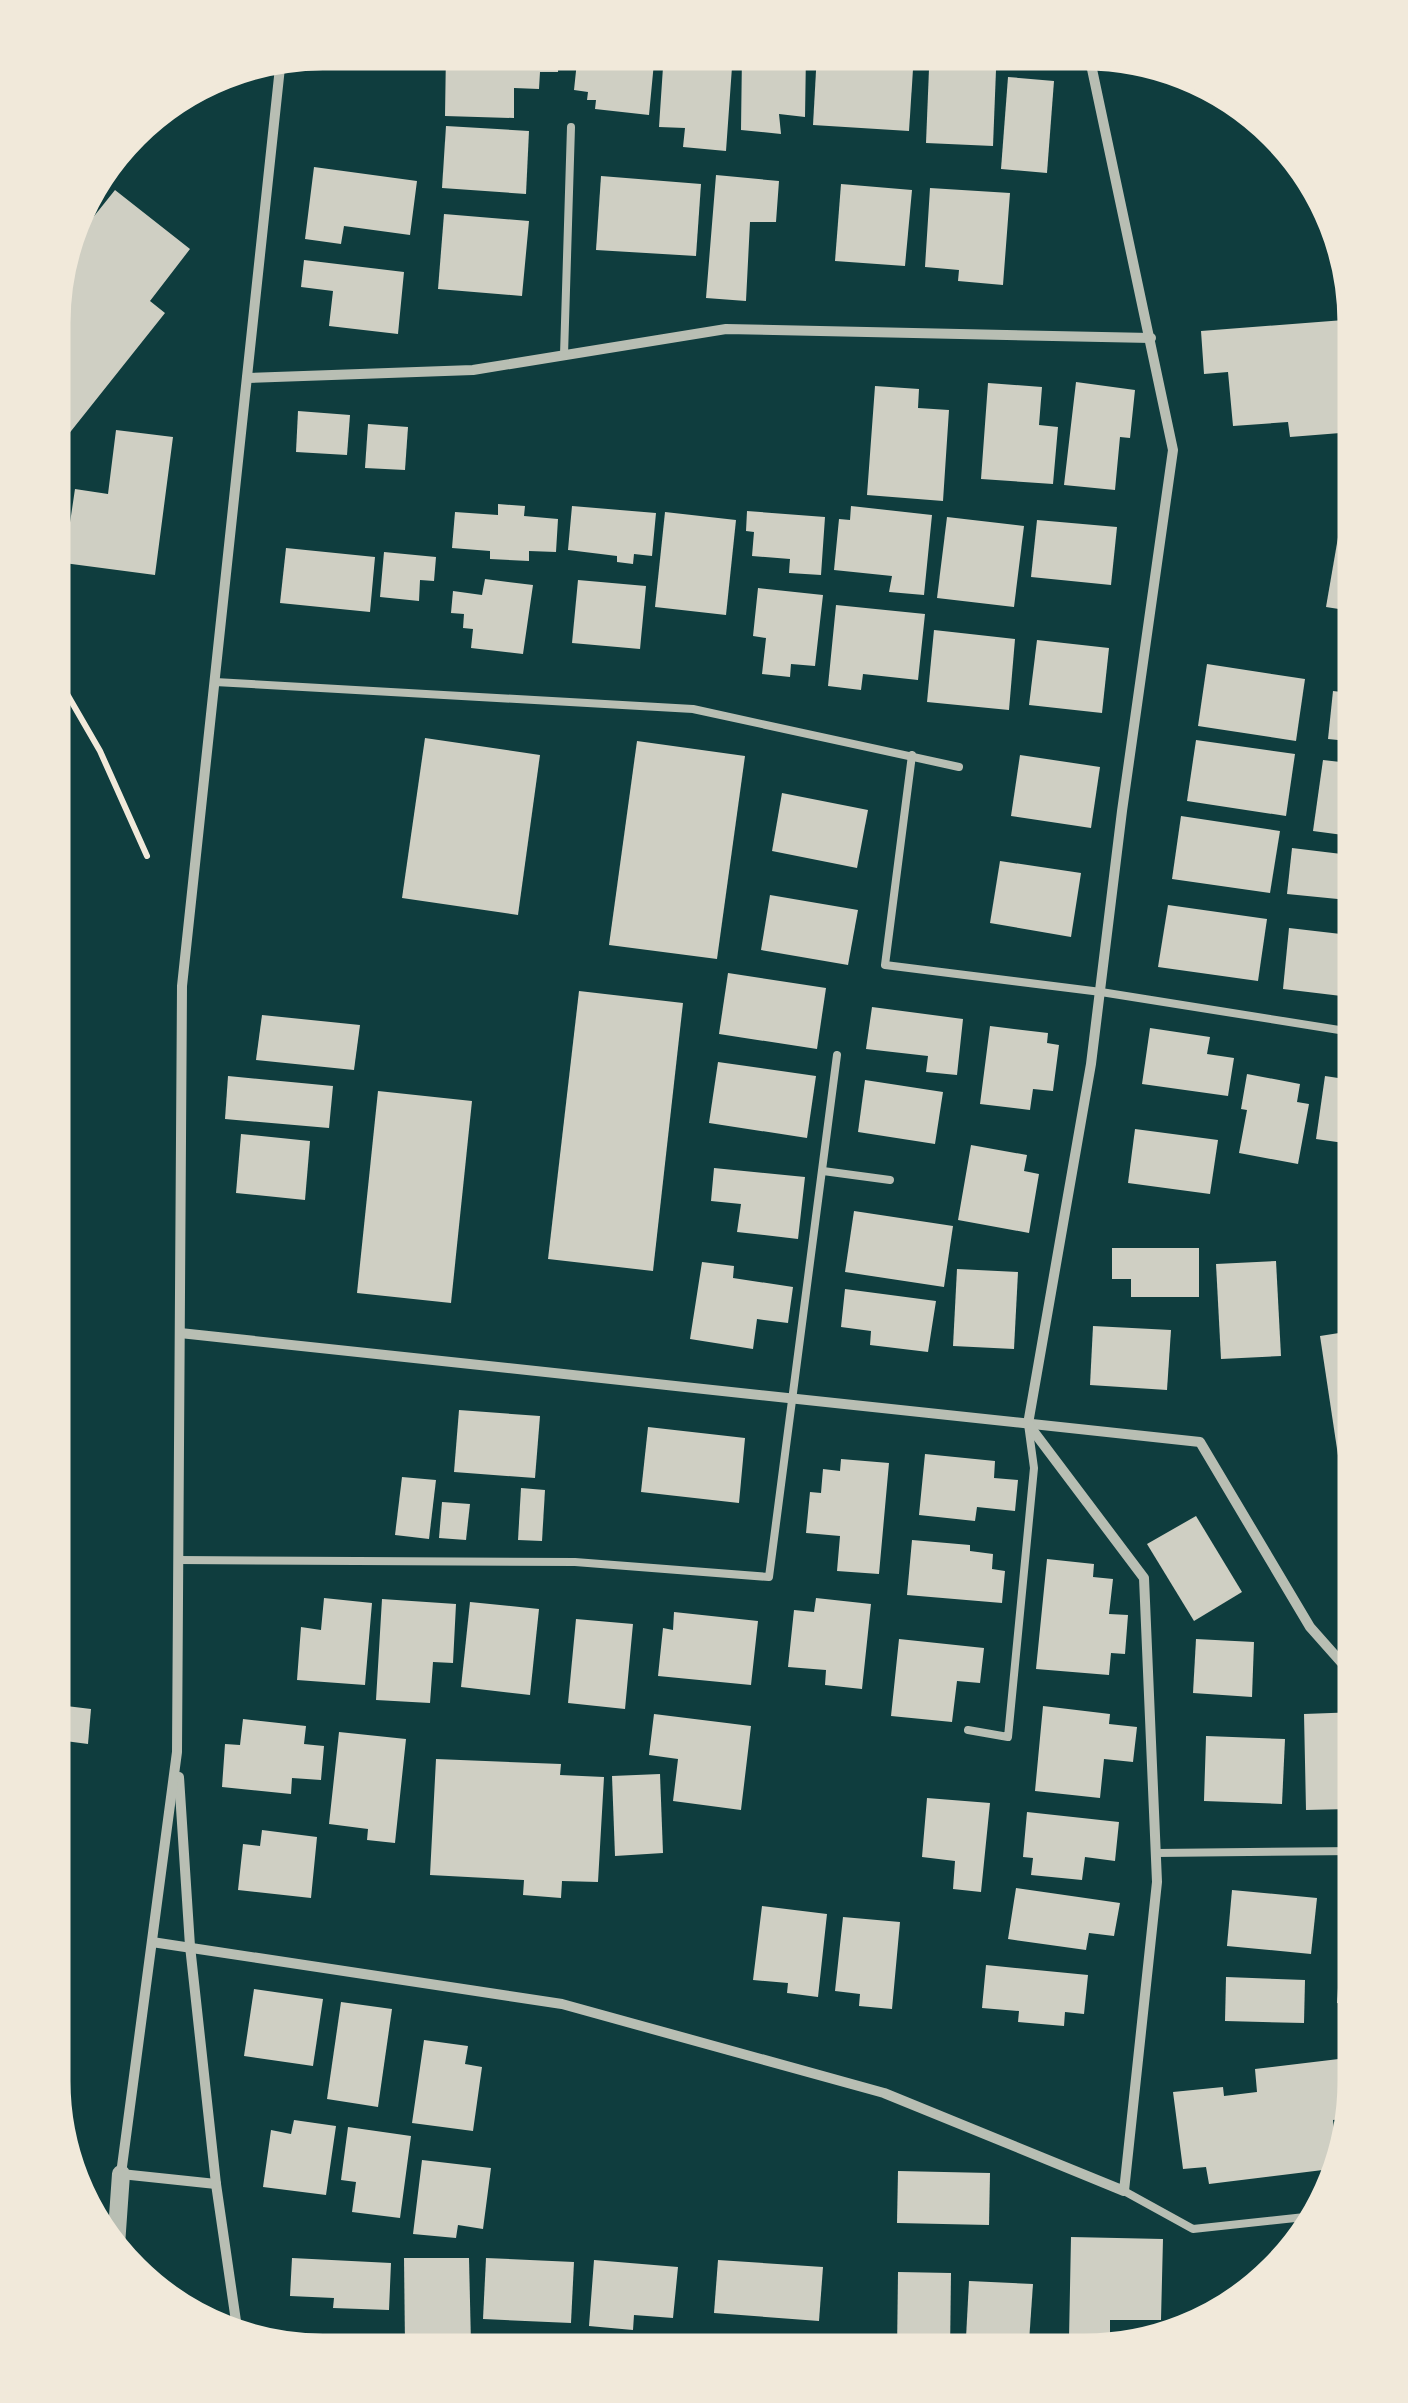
<svg xmlns="http://www.w3.org/2000/svg" width="1408" height="2403" font-family="'PT Sans',sans-serif">
<rect width="100%" height="100%" fill="#0f3d3e"/>
<!-- building -->
<g fill="#cfcfc3">
<polygon points="446,51 559,51 558,72 540,72 539,89 514,88 514,118 445,116"/>
<polygon points="578,52 655,52 649,115 595,109 596,100 587,100 588,92 574,90"/>
<polygon points="664,52 733,53 726,151 683,147 685,128 659,127"/>
<polygon points="742,53 806,53 805,117 779,114 781,134 741,130"/>
<polygon points="817,53 914,54 909,131 813,125"/>
<polygon points="929,69 996,70 993,146 926,143"/>
<polygon points="1008,77 1054,81 1047,173 1001,169"/>
<polygon points="446,126 529,131 526,194 442,188"/>
<polygon points="314,167 417,181 410,235 344,226 341,244 305,239"/>
<polygon points="716,175 779,181 776,222 750,222 746,301 706,298"/>
<polygon points="601,176 701,184 696,256 596,250"/>
<polygon points="841,184 912,190 905,266 835,261"/>
<polygon points="930,188 1010,193 1003,285 958,281 959,270 925,267"/>
<polygon points="115,190 190,249 150,301 165,313 52,455 52,287 70,228 79,235"/>
<polygon points="444,214 529,221 522,296 438,289"/>
<polygon points="304,260 404,272 398,334 329,326 333,291 301,287"/>
<polygon points="1344,320 1353,432 1290,437 1288,422 1233,426 1228,372 1204,374 1201,331"/>
<polygon points="1076,382 1135,390 1130,438 1120,437 1115,490 1064,485"/>
<polygon points="988,383 1042,387 1039,425 1058,427 1053,484 981,479"/>
<polygon points="875,386 919,389 918,408 949,410 943,501 867,495"/>
<polygon points="298,411 350,415 347,455 296,452"/>
<polygon points="368,424 408,427 405,470 365,468"/>
<polygon points="116,430 173,437 155,575 64,563 75,489 108,494"/>
<polygon points="1346,491 1358,493 1358,612 1326,607"/>
<polygon points="498,504 525,506 524,516 558,519 556,552 529,551 529,561 490,559 490,551 452,548 455,512 498,515"/>
<polygon points="572,506 656,513 652,556 634,554 633,564 617,562 617,556 568,550"/>
<polygon points="851,506 932,515 924,595 889,592 892,576 834,570 839,519 850,520"/>
<polygon points="747,511 825,517 821,575 789,573 790,559 752,556 754,532 746,531"/>
<polygon points="665,512 736,520 726,615 655,607"/>
<polygon points="947,517 1024,526 1014,607 937,598"/>
<polygon points="1037,520 1117,527 1111,585 1031,577"/>
<polygon points="286,548 375,557 370,612 280,603"/>
<polygon points="384,552 436,557 434,581 420,580 419,601 380,597"/>
<polygon points="485,579 533,585 523,654 471,648 473,629 463,628 464,614 451,613 453,591 482,595"/>
<polygon points="578,580 646,586 640,649 572,643"/>
<polygon points="758,588 823,595 815,666 791,664 790,677 762,674 766,638 753,636"/>
<polygon points="836,605 925,614 918,680 863,674 861,690 828,686"/>
<polygon points="934,630 1015,639 1009,710 927,702"/>
<polygon points="1037,640 1109,648 1102,713 1029,705"/>
<polygon points="1207,664 1305,679 1296,741 1198,726"/>
<polygon points="1333,691 1358,694 1358,742 1328,739"/>
<polygon points="425,738 540,755 518,915 402,898"/>
<polygon points="1196,740 1295,754 1286,816 1187,801"/>
<polygon points="637,741 745,756 717,959 609,945"/>
<polygon points="1020,755 1100,767 1091,828 1011,816"/>
<polygon points="1323,760 1358,764 1358,837 1313,831"/>
<polygon points="782,793 868,810 857,868 772,851"/>
<polygon points="1181,816 1280,831 1270,893 1172,879"/>
<polygon points="1292,848 1358,856 1358,901 1287,894"/>
<polygon points="1000,861 1081,873 1071,937 990,923"/>
<polygon points="770,895 858,910 848,965 761,950"/>
<polygon points="1168,905 1267,919 1258,981 1158,967"/>
<polygon points="1289,928 1358,936 1358,998 1283,989"/>
<polygon points="728,973 826,988 817,1049 719,1034"/>
<polygon points="579,991 683,1003 653,1271 548,1259"/>
<polygon points="872,1007 963,1019 957,1075 926,1072 928,1056 866,1049"/>
<polygon points="262,1015 360,1025 354,1070 256,1060"/>
<polygon points="990,1026 1048,1033 1047,1043 1059,1045 1053,1091 1033,1089 1030,1110 980,1104"/>
<polygon points="1150,1028 1210,1037 1207,1054 1234,1058 1228,1096 1142,1084"/>
<polygon points="718,1062 816,1076 807,1138 709,1123"/>
<polygon points="1247,1074 1300,1084 1297,1102 1309,1104 1298,1164 1239,1153 1247,1110 1241,1109"/>
<polygon points="228,1076 333,1086 329,1128 225,1119"/>
<polygon points="1325,1076 1358,1081 1358,1145 1316,1139"/>
<polygon points="865,1080 943,1092 935,1144 858,1132"/>
<polygon points="378,1091 472,1101 451,1303 357,1293"/>
<polygon points="1135,1129 1218,1140 1210,1194 1128,1183"/>
<polygon points="241,1134 310,1141 305,1200 236,1193"/>
<polygon points="971,1145 1027,1155 1024,1171 1039,1174 1029,1233 958,1220"/>
<polygon points="714,1168 805,1177 798,1239 737,1232 741,1204 711,1201"/>
<polygon points="854,1211 953,1226 944,1287 845,1272"/>
<polygon points="1112,1248 1199,1248 1199,1297 1131,1297 1131,1279 1112,1279"/>
<polygon points="1276,1261 1281,1356 1221,1359 1216,1264"/>
<polygon points="702,1262 734,1266 733,1278 793,1287 788,1323 757,1319 753,1349 690,1339"/>
<polygon points="957,1269 1018,1272 1014,1349 953,1346"/>
<polygon points="845,1289 936,1301 928,1352 870,1345 871,1331 841,1327"/>
<polygon points="1093,1326 1171,1330 1167,1390 1090,1385"/>
<polygon points="1358,1330 1358,1479 1342,1482 1320,1336"/>
<polygon points="459,1410 540,1416 535,1478 454,1472"/>
<polygon points="648,1427 745,1438 739,1503 641,1492"/>
<polygon points="925,1454 995,1461 994,1478 1018,1480 1015,1511 977,1507 975,1521 919,1515"/>
<polygon points="841,1459 889,1463 879,1574 837,1571 840,1536 806,1533 810,1492 821,1493 823,1469 840,1471"/>
<polygon points="402,1477 436,1480 429,1539 395,1535"/>
<polygon points="521,1488 545,1490 542,1541 518,1540"/>
<polygon points="442,1502 470,1504 466,1540 439,1538"/>
<polygon points="1196,1516 1242,1592 1194,1621 1147,1544"/>
<polygon points="1346,1524 1358,1525 1358,1621 1342,1620"/>
<polygon points="912,1540 970,1545 970,1551 993,1554 992,1569 1005,1571 1002,1603 907,1595"/>
<polygon points="1047,1559 1094,1564 1093,1577 1113,1579 1109,1614 1128,1615 1125,1654 1111,1653 1109,1675 1036,1669"/>
<polygon points="324,1598 372,1603 365,1685 297,1680 301,1627 321,1630"/>
<polygon points="816,1598 871,1604 862,1689 825,1685 826,1670 788,1667 794,1610 814,1612"/>
<polygon points="382,1599 456,1604 453,1663 433,1662 430,1703 376,1700"/>
<polygon points="470,1602 539,1609 530,1695 461,1687"/>
<polygon points="674,1612 758,1621 751,1685 658,1676 663,1628 673,1630"/>
<polygon points="576,1619 633,1624 625,1709 568,1703"/>
<polygon points="899,1639 984,1648 980,1683 957,1681 952,1722 891,1716"/>
<polygon points="1196,1639 1254,1642 1252,1697 1193,1693"/>
<polygon points="50,1704 91,1709 88,1744 50,1739"/>
<polygon points="1043,1706 1110,1714 1109,1724 1137,1727 1133,1762 1104,1759 1100,1798 1035,1791"/>
<polygon points="1358,1712 1357,1795 1349,1796 1349,1809 1306,1810 1304,1714"/>
<polygon points="654,1714 751,1726 741,1810 673,1801 678,1759 649,1755"/>
<polygon points="243,1719 306,1726 304,1744 324,1746 321,1780 292,1778 291,1794 222,1787 225,1744 240,1745"/>
<polygon points="339,1732 406,1739 395,1843 367,1840 368,1829 329,1824"/>
<polygon points="1206,1736 1285,1739 1282,1804 1204,1801"/>
<polygon points="436,1759 561,1764 560,1775 604,1777 598,1882 562,1881 561,1898 523,1895 524,1880 430,1875"/>
<polygon points="660,1774 663,1853 615,1856 612,1776"/>
<polygon points="927,1798 990,1803 981,1892 953,1889 955,1861 922,1857"/>
<polygon points="1027,1812 1119,1822 1115,1861 1085,1857 1082,1880 1031,1875 1033,1858 1023,1857"/>
<polygon points="262,1830 317,1837 311,1898 238,1890 243,1844 260,1846"/>
<polygon points="1016,1888 1120,1903 1114,1936 1089,1933 1086,1950 1008,1939"/>
<polygon points="1232,1890 1317,1898 1311,1954 1227,1946"/>
<polygon points="762,1906 827,1914 818,1997 787,1993 788,1983 753,1980"/>
<polygon points="843,1917 900,1922 892,2009 859,2006 860,1994 835,1991"/>
<polygon points="1340,1959 1357,1961 1357,2005 1337,2003"/>
<polygon points="986,1965 1088,1975 1084,2014 1065,2012 1064,2026 1018,2022 1019,2011 982,2008"/>
<polygon points="1226,1977 1305,1980 1304,2023 1225,2021"/>
<polygon points="254,1989 323,1999 313,2066 244,2056"/>
<polygon points="341,2002 392,2009 378,2107 327,2099"/>
<polygon points="424,2040 468,2046 465,2064 482,2067 473,2131 412,2123"/>
<polygon points="1347,2058 1353,2111 1350,2118 1333,2120 1337,2153 1331,2169 1209,2184 1206,2167 1183,2169 1173,2092 1223,2087 1224,2096 1257,2092 1255,2069"/>
<polygon points="294,2120 336,2126 326,2195 263,2187 271,2130 291,2134"/>
<polygon points="348,2127 411,2136 400,2218 352,2212 356,2182 341,2180"/>
<polygon points="422,2160 491,2168 483,2229 458,2225 456,2238 413,2234"/>
<polygon points="898,2171 990,2173 989,2225 897,2223"/>
<polygon points="1071,2237 1163,2239 1161,2320 1110,2320 1110,2340 1069,2339"/>
<polygon points="292,2258 391,2263 389,2310 333,2308 334,2298 290,2296"/>
<polygon points="404,2258 469,2258 471,2344 405,2345"/>
<polygon points="486,2258 574,2262 571,2323 483,2319"/>
<polygon points="594,2260 678,2267 673,2318 634,2315 633,2330 589,2326"/>
<polygon points="718,2260 823,2267 819,2321 714,2313"/>
<polygon points="898,2272 951,2273 950,2353 897,2352"/>
<polygon points="969,2281 1033,2284 1029,2342 966,2338"/>
<polygon points="728,2338 798,2345 798,2352 727,2352"/>
<polygon points="525,2342 576,2343 576,2351 524,2351"/>
</g>
<g fill="none" stroke-linecap="round" stroke-linejoin="round">
<!-- path -->
<polyline stroke="#f1e9da" stroke-width="6" points="52,668 100,751 147,856"/>
<!-- service -->
<g stroke="#b8beb3" stroke-width="8">
<polyline points="564,355 571,127"/>
<polyline points="215,682 693,709 959,767"/>
<polyline points="912,755 885,965 1101,992 1358,1033"/>
<polyline points="823,1171 890,1180"/>
<polyline points="178,1560 575,1562 769,1577 837,1055"/>
<polyline points="968,1730 1008,1737 1034,1468 1028,1424"/>
<polyline points="1156,1853 1357,1851"/>
<polyline points="1124,2191 1193,2229 1314,2216"/>
</g>
<!-- minor -->
<g stroke="#b8beb3" stroke-width="10">
<polyline points="247,378 473,370 726,329 1151,338"/>
<polyline points="180,1333 1200,1442 1310,1627 1341,1662 1358,1669"/>
<polyline points="179,1777 190,1946 216,2184 237,2328"/>
<polyline points="152,1942 562,2004 884,2093 1124,2191 1157,1882 1144,1578 1028,1424 1091,1064 1122,811 1173,450 1089,55"/>
<polyline points="216,2184 121,2174 177,1752 182,986 281,58"/>
</g>
<!-- tertiary -->
<polyline stroke="#b8beb3" stroke-width="18" points="116,2245 121,2174"/>
</g>
<!-- crop -->
<path d="M0 0H1408V2403H0ZM323 68H1085A255 255 0 0 1 1340 323V2081A255 255 0 0 1 1085 2336H323A255 255 0 0 1 68 2081V323A255 255 0 0 1 323 68Z" fill="#f1e9da" fill-rule="evenodd"/>
<path fill="none" stroke="#f1e9da" stroke-width="5" d="M323 68H1085A255 255 0 0 1 1340 323V2081A255 255 0 0 1 1085 2336H323A255 255 0 0 1 68 2081V323A255 255 0 0 1 323 68Z"/>
</svg>
